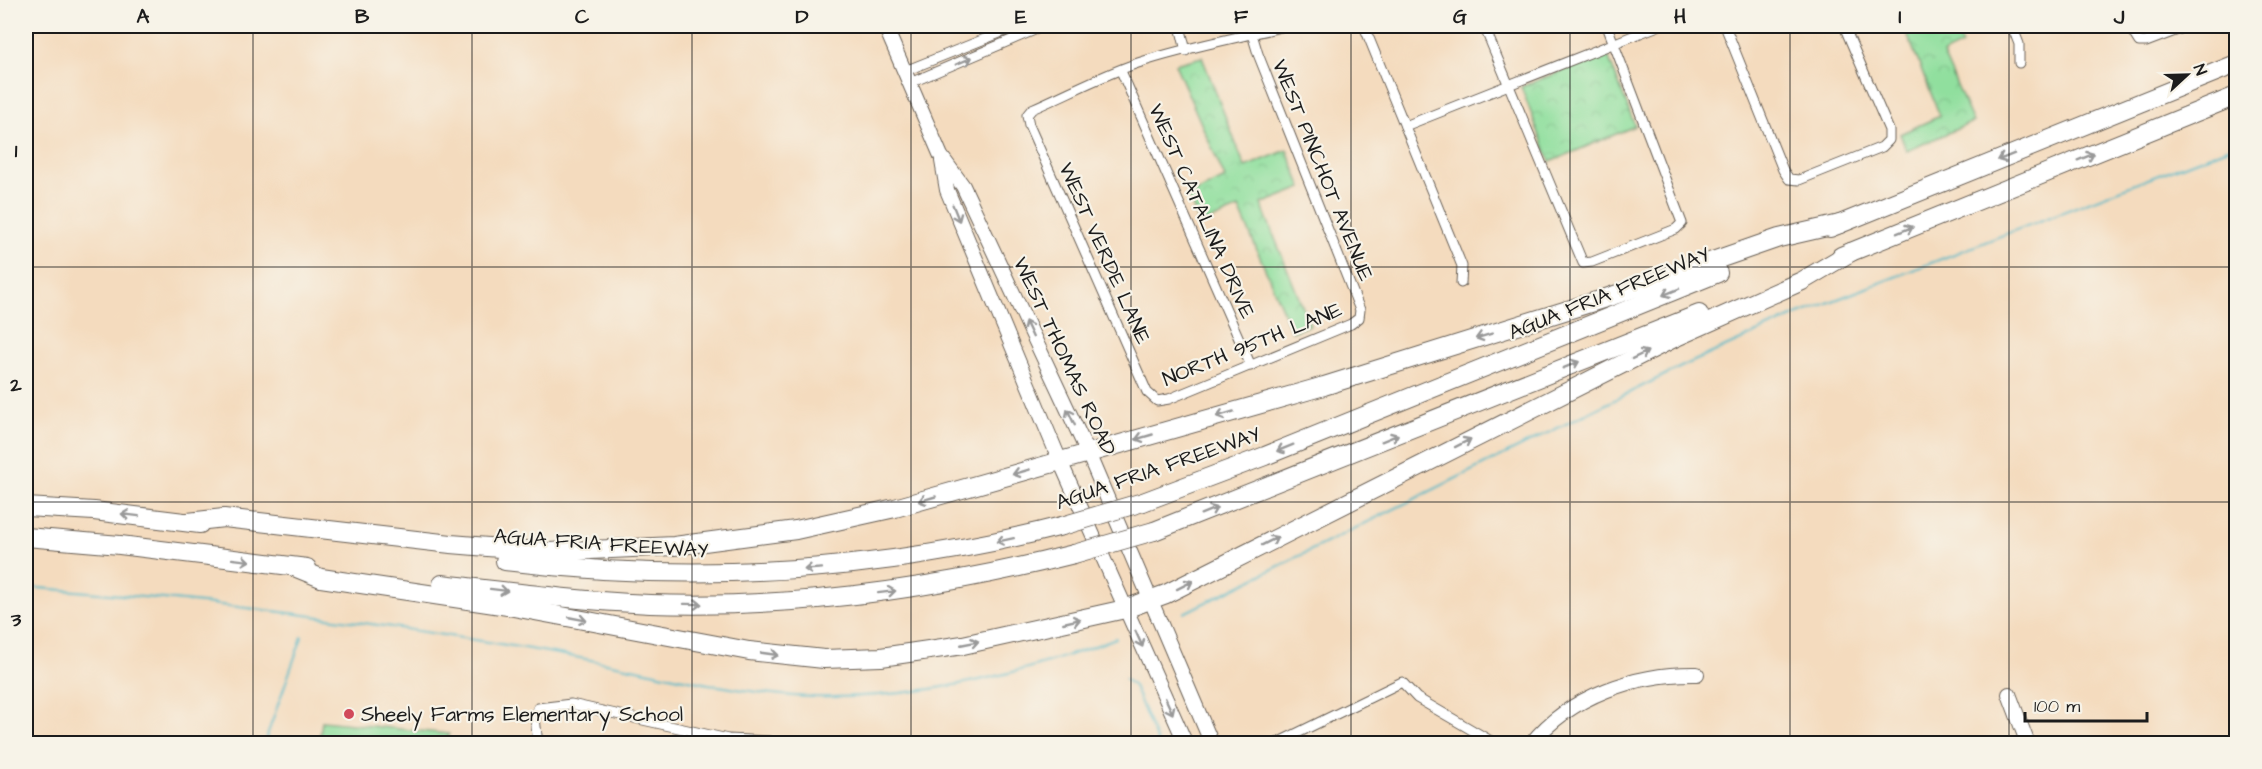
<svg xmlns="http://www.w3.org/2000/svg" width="2262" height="769" font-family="'Architects Daughter',sans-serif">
<defs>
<pattern id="park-crowns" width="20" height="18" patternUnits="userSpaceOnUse" patternTransform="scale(1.5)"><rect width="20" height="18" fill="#90df9e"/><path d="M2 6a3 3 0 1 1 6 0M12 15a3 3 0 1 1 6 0" fill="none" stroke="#7cbf88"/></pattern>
</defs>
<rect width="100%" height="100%" fill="#f7f3e8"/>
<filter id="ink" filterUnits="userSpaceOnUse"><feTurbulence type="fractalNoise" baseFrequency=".0167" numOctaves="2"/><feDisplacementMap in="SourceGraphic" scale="12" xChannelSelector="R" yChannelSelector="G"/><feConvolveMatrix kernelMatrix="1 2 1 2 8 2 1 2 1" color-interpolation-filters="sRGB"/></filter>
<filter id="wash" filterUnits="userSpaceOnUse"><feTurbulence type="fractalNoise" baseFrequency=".008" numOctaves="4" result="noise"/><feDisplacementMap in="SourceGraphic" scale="24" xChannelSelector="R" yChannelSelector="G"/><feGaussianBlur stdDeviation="1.35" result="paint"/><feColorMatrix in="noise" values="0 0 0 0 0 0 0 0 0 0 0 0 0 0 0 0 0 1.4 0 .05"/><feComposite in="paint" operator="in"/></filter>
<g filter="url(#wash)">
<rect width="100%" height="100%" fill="#f4dbbe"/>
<!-- park -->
<g fill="url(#park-crowns)" stroke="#567e5d" stroke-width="1.5">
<polygon points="1904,26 1954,26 1962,45 1943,54 1973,122 1907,151 1900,134 1940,116"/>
<polygon points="1607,53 1635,126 1550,162 1521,87"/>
<polygon points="1202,57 1245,167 1287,150 1302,188 1261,204 1310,325 1292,332 1239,208 1200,225 1188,196 1225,178 1175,64"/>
</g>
<!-- pitch -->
<polygon fill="#90df9e" stroke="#567e5d" stroke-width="1.5" points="322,721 449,734 448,743 319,743"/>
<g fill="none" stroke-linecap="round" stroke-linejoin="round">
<!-- stream -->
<g stroke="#4bb7c7" stroke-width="2">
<path d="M 26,587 C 172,598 317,614 462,638 C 522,647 582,658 642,670 C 698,682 755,695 812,697 C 915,699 1020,676 1116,638"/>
<polyline points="1184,613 1683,366 1799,314 2236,145"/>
<polyline points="1125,679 1134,686 1158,744"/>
<polyline points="264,744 302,637"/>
</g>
</g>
</g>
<g filter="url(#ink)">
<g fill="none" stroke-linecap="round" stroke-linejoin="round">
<defs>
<g id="street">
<polyline points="1180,26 1186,51"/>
<polyline points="1364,26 1462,266 1461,283"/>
<polyline points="1484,26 1583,263 1592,262 1676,229 1682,223 1607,26"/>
<polyline points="1725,26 1783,170 1789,179 1799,180 1882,147 1889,140 1889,130 1844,26"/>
<polyline points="2012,26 2019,44 2019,63"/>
<polyline points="2129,26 2139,42 2146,42 2188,26"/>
<path d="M 1252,34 L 1258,54 L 1360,310 L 1359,318 L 1351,324 L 1169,399 L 1157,401 L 1147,392 L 1029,125 L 1027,115 L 1032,109 C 1067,94 1102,75 1138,63 C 1186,47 1237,38 1285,26"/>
<polyline points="905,71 1017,26"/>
<polyline points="1121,71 1251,366"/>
<polyline points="910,83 1044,26"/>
<polyline points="1405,126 1658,26"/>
<polyline points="538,744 535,718 538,708 571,704 728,739 770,741 776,744"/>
<polyline points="1275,744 1402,682 1417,698 1496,744"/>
</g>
<g id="secondary">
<polyline points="885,26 941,156 963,186 1088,453 1212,744"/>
<polyline points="942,161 947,190 1060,461 1186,744"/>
<polyline points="2009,694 2028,744"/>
<path d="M 1531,744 C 1570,695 1638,673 1697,674"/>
</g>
<g id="highway">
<polyline points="1830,228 2236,64"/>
<polyline points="1841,256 2236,96"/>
<polyline points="1143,502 1265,456 1718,273"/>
<polyline points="26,507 94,511 200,524"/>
<polyline points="188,522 224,518 451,544 549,552 674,546 796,530 895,508 1324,386 1606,298 1779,238 1840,224"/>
<polyline points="1154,531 1699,314"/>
<polyline points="26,537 120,545 307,568"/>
<path d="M 505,561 C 693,584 878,573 1062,526"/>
<polyline points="294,567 321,578 508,606 749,651 824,659 881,657 963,645 1125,609 1166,594 1676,337 1802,281 1851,252"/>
<path d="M 442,584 C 511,592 580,601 650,604 C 794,609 936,589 1074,554"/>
</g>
</defs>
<!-- street casing -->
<use href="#street" stroke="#685f55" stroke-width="11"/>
<!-- secondary casing -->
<use href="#secondary" stroke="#685f55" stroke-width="16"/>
<!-- highway casing -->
<use href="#highway" stroke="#685f55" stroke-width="20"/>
<!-- street -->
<use href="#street" stroke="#fff" stroke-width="9"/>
<!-- secondary -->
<use href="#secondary" stroke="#fff" stroke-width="14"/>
<!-- highway -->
<use href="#highway" stroke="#fff" stroke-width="18"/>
<defs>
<g id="highway-bridge">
<polyline points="1062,526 1143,502"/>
<polyline points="1074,554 1154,531"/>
</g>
</defs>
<!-- highway-bridge casing -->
<use href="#highway-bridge" stroke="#685f55" stroke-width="20" stroke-linecap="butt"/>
<!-- highway-bridge -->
<use href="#highway-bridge" stroke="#fff" stroke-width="18"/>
</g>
<!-- one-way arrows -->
<defs><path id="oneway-shaft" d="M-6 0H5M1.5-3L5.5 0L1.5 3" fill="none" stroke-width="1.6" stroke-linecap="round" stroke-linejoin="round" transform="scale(1.5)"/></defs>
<g stroke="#999">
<use href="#oneway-shaft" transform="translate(964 61) rotate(-23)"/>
<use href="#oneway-shaft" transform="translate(2006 157) rotate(158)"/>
<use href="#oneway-shaft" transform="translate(2086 157) rotate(-22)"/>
<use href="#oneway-shaft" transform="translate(956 213) rotate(68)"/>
<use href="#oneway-shaft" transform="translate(1905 230) rotate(-22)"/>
<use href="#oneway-shaft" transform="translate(1671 292) rotate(158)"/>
<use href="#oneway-shaft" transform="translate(1029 329) rotate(-115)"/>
<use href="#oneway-shaft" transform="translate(1484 336) rotate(163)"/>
<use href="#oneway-shaft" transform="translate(1640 355) rotate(-26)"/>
<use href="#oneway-shaft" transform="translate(1571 365) rotate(-22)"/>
<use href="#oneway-shaft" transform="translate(1225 414) rotate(164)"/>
<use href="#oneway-shaft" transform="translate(1071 417) rotate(-115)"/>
<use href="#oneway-shaft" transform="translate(1144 437) rotate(164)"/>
<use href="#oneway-shaft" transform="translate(1390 438) rotate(-22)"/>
<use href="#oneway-shaft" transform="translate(1463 443) rotate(-27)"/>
<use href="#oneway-shaft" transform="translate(1285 448) rotate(158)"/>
<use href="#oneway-shaft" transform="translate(1021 472) rotate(164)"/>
<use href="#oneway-shaft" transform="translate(927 499) rotate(164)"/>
<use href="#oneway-shaft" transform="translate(1209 511) rotate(-22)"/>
<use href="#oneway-shaft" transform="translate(130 515) rotate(-173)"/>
<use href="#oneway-shaft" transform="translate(1005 540) rotate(168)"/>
<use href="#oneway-shaft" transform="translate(1270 541) rotate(-27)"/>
<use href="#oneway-shaft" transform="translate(241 560) rotate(7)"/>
<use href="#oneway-shaft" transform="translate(813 569) rotate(176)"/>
<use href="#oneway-shaft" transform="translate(1185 585) rotate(-27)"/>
<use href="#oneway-shaft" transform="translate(499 590) rotate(7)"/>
<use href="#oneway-shaft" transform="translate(887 592) rotate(-7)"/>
<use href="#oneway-shaft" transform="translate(693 604) rotate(1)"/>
<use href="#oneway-shaft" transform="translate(578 619) rotate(11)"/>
<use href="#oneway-shaft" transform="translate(1072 621) rotate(-13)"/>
<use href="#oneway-shaft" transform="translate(1139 639) rotate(66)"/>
<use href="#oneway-shaft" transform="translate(970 643) rotate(-11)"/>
<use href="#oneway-shaft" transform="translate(770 654) rotate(8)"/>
<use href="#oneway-shaft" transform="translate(1169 706) rotate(65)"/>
</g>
</g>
<!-- grid -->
<path fill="none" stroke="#1c1c1c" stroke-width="1.5" stroke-opacity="0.55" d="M 253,26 L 253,744M 472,26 L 472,744M 692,26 L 692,744M 911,26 L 911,744M 1131,26 L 1131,744M 1351,26 L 1351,744M 1570,26 L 1570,744M 1790,26 L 1790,744M 2009,26 L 2009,744M 26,267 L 2236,267M 26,502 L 2236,502"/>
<!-- markers -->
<circle fill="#d1495b" stroke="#f7f3e8" stroke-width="2" cx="349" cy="714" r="6"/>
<g text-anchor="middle" stroke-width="4.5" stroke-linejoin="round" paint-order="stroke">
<!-- street labels -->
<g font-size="21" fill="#1c1c1c" stroke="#f7f3e8">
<text transform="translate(1323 170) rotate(68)" y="7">WEST PINCHOT AVENUE</text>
<text transform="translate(1202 211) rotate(66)" y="7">WEST CATALINA DRIVE</text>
<text transform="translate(1105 253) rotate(66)" y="7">WEST VERDE LANE</text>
<text transform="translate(1609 293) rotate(-22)" y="7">AGUA FRIA FREEWAY</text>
<text transform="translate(1252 344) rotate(-22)" y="7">NORTH 95TH LANE</text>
<text transform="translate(1065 356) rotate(65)" y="7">WEST THOMAS ROAD</text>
<text transform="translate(1158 468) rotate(-19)" y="7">AGUA FRIA FREEWAY</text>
<text transform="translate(601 543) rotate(4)" y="7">AGUA FRIA FREEWAY</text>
</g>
<!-- poi labels -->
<g font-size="21" fill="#1c1c1c" stroke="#f7f3e8" text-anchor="start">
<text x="361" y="721">Sheely Farms Elementary School</text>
</g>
</g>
<!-- margin -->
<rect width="2262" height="769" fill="none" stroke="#f7f3e8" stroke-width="66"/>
<!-- north arrow -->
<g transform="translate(2187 75) rotate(68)" stroke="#f7f3e8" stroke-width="4.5" paint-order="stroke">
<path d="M0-4.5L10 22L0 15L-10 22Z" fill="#1c1c1c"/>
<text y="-9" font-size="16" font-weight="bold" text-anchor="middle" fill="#1c1c1c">N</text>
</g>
<!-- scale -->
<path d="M2025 712v9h122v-9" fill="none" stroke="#1c1c1c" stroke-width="3"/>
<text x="2034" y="712" font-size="18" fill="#1c1c1c" stroke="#f7f3e8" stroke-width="4.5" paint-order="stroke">100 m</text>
<rect x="33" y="33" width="2196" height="703" fill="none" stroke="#1c1c1c" stroke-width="2"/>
<g font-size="20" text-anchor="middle" font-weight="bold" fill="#1c1c1c">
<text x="143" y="23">A</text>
<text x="362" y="23">B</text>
<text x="582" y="23">C</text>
<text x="802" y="23">D</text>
<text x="1021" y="23">E</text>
<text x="1241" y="23">F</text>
<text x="1460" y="23">G</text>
<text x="1680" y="23">H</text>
<text x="1900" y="23">I</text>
<text x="2119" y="23">J</text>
<text x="16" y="157">1</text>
<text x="16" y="391">2</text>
<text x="16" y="626">3</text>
</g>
</svg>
